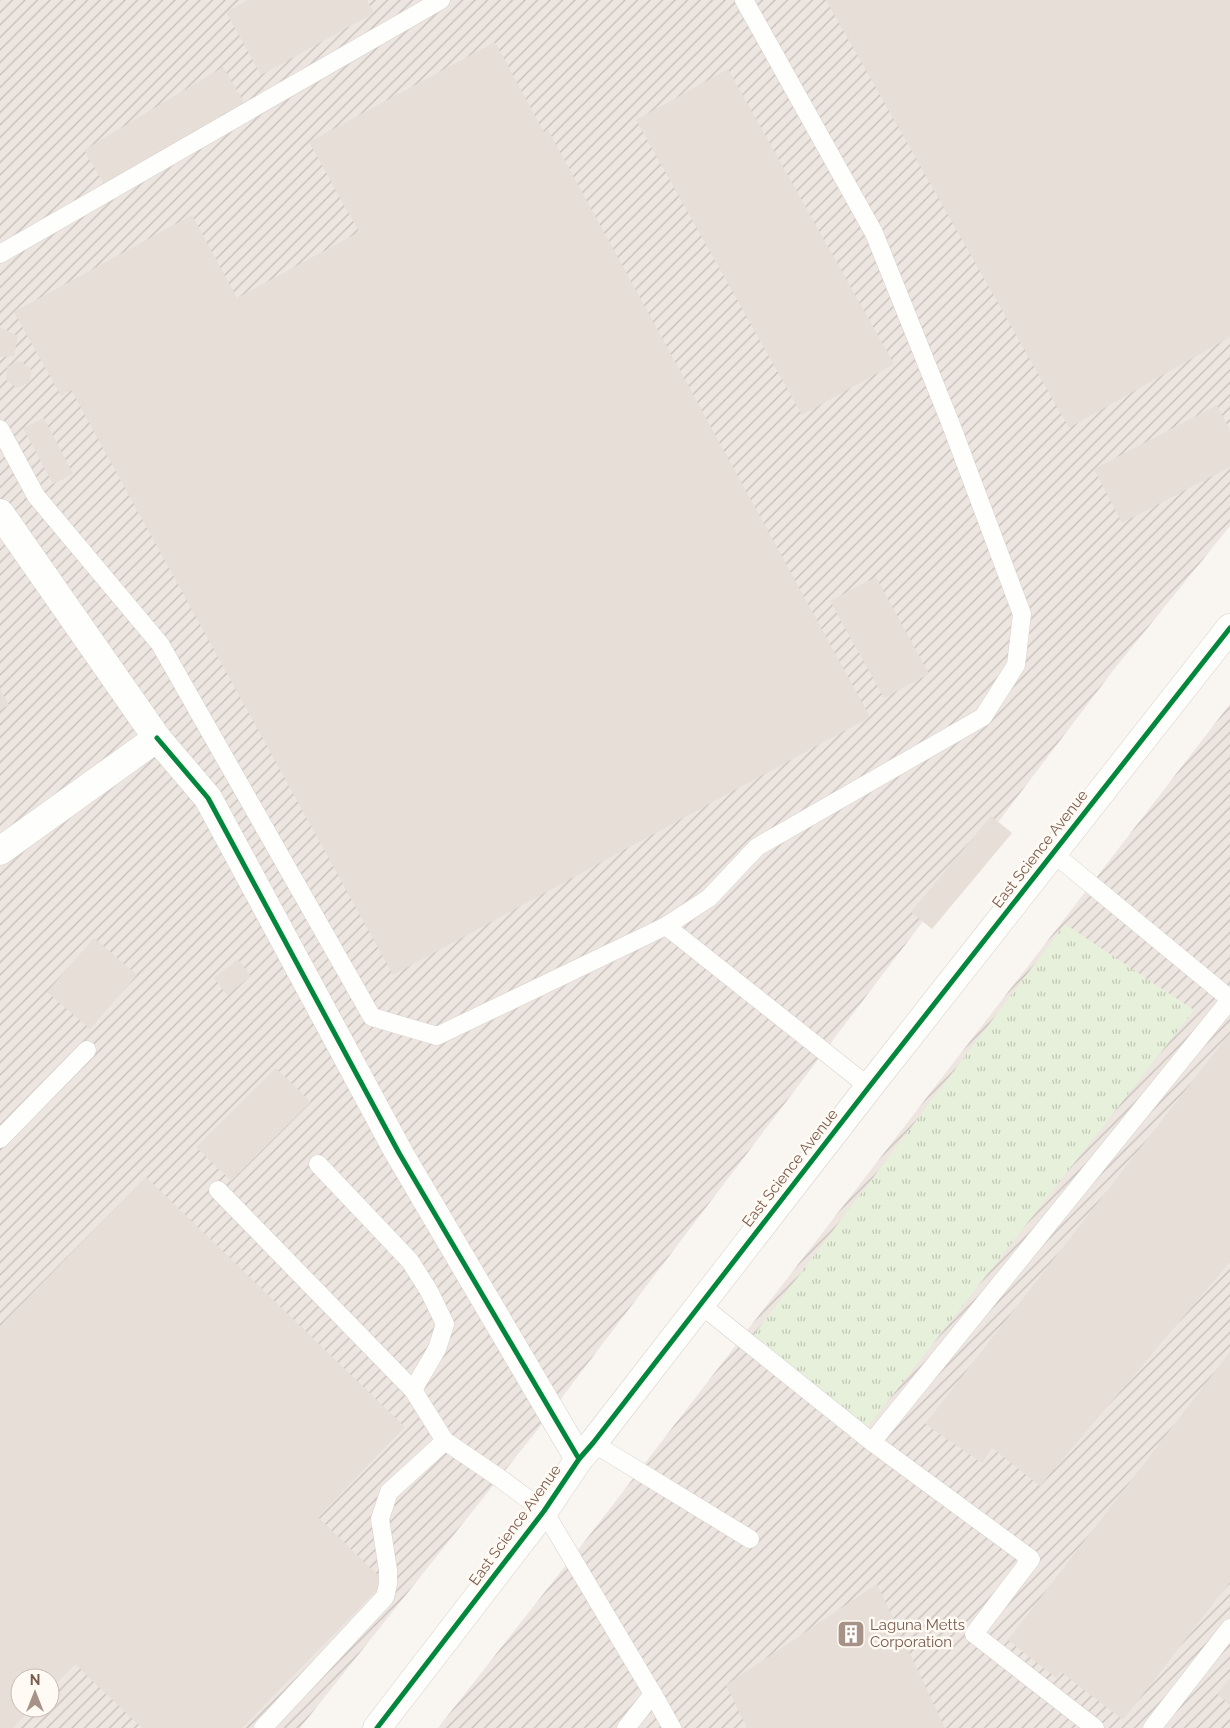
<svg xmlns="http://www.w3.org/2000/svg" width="1230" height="1728" font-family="Raleway,sans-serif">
<defs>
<pattern id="industrial-furrows" width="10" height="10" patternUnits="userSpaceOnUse" patternTransform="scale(1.25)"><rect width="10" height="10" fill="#ede5e0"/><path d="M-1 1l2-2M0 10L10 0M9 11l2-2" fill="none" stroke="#c5bdb8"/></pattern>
<pattern id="grass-tufts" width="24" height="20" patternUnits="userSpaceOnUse" patternTransform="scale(1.25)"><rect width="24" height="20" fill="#e7f0db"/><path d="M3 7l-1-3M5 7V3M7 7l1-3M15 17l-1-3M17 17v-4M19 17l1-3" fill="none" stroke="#c0c6b4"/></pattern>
</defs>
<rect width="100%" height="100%" fill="#f9f5f0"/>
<!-- industrial -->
<g fill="url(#industrial-furrows)" fill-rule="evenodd">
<path d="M 0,0 L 1230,0 L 1230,526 L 1115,668 L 538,1429 L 300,1728 L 0,1728 ZM 20,1678 L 50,1678 L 50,1708 L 20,1708 Z"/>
<polygon points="1230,704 1230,1728 438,1728 588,1537"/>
</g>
<!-- grass -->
<polygon fill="url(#grass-tufts)" points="1065,924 1194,1010 856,1442 744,1348"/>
<!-- building -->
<g fill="#e6ded7">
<polygon points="248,0 367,0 374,13 261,75 226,12"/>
<polygon points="826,0 1230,0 1230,337 1069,428"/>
<polygon points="495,42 544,132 548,130 870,717 393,975 71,390 61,396 14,312 192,215 237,298 359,232 309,142"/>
<polygon points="223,67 244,102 104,184 84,150"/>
<polygon points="728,69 894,364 802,415 636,120"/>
<polygon points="0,327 18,336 14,356 0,357"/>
<polygon points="20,361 31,369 30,382 17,388 6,380 7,367"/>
<polygon points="1217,405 1230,430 1230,467 1122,523 1094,469"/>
<polygon points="44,418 73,474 53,484 23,428"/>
<polygon points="876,577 929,674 884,698 830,601"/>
<polygon points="0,689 9,705 0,710"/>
<polygon points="991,816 1012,833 932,929 911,912"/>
<polygon points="94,938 137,975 90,1029 47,992"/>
<polygon points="238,959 251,976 227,995 214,978"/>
<polygon points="1230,1033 1230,1262 1040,1486 992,1448 982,1463 925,1424"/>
<polygon points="276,1068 311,1102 231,1181 196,1147"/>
<polygon points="146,1177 405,1427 318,1517 385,1582 242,1728 142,1728 75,1664 50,1690 50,1678 20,1678 20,1708 32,1708 13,1728 0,1728 0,1326"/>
<polygon points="1230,1352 1230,1582 1123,1720 1061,1672 1056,1678 1008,1640"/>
<polygon points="877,1584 945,1728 747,1728 726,1685"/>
<polygon points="1230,1678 1230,1705 1217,1694"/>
</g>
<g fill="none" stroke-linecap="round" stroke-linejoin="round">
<defs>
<g id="service">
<polyline points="0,254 441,0"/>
<polyline points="0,429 36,496 160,644 372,1017 437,1036 666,926 709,898 757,847 983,717 1016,665 1022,614 950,422 874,233 744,0"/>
<polyline points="1053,853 1230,999"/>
<polyline points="666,926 869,1087"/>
<polyline points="0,1139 87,1050"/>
<polyline points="318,1164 410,1261 429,1291 445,1324 437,1349 413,1390 445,1441 501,1479 544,1511 653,1694 672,1728"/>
<polyline points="218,1190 413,1390"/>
<polyline points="701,1305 872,1442 1031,1559 974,1634 1095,1728"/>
<polyline points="872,1442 1230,1000"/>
<polyline points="593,1443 750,1539"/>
<polyline points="263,1728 385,1597 388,1584 388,1570 380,1519 389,1492 445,1441"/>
<polyline points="626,1728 653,1694"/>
<polyline points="1152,1728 1230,1628"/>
</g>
<g id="minor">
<polyline points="0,513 157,738 0,851"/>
<polyline points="157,738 208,798 399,1153 579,1459"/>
<polyline points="377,1728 544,1511 579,1459 593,1443 869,1087 1230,628"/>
</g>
</defs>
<!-- service casing -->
<use href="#service" stroke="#d7d1cb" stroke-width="19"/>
<!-- minor casing -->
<use href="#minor" stroke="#d7d1cb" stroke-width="29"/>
<!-- service -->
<use href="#service" stroke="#fefefd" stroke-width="18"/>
<!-- minor -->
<use href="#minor" stroke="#fefefd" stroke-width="28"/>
<defs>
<g id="cycleway">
<polyline points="157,738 208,798 399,1153 579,1459"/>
<polyline points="377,1728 544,1511 579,1459 593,1443 869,1087 1230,628"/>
</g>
</defs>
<!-- cycleway casing -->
<use href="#cycleway" stroke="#fffaf3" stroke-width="8"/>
<!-- cycleway -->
<use href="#cycleway" stroke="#00873e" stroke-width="5"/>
</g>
<!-- icons -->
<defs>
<symbol id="building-square" viewBox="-11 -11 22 22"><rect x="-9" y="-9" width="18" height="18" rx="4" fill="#a69286" stroke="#fffaf3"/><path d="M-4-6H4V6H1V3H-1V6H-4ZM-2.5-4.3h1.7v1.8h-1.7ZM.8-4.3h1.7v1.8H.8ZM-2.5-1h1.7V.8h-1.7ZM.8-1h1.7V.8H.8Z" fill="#fff"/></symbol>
</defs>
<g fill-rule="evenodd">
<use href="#building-square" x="835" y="1618" width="32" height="32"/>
</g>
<g text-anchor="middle" stroke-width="5" stroke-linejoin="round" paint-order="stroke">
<!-- street labels -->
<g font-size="15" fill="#7a5c4d" stroke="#fffaf3">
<text transform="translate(1040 849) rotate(-52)" y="5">East Science Avenue</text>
<text transform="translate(790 1168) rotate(-52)" y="5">East Science Avenue</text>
<text transform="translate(515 1525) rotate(-54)" y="5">East Science Avenue</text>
</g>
<!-- poi labels -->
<g font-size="15" fill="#7a5c4d" stroke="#fffaf3" text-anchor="start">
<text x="870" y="1630">Laguna Metts<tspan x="870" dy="17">Corporation</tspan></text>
</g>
</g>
<!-- north arrow -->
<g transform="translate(35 1693)"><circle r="24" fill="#fffaf3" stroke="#cabbb1"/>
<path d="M0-4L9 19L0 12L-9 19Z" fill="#a69286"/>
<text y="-8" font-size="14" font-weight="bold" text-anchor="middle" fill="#7a5c4d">N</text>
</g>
</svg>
